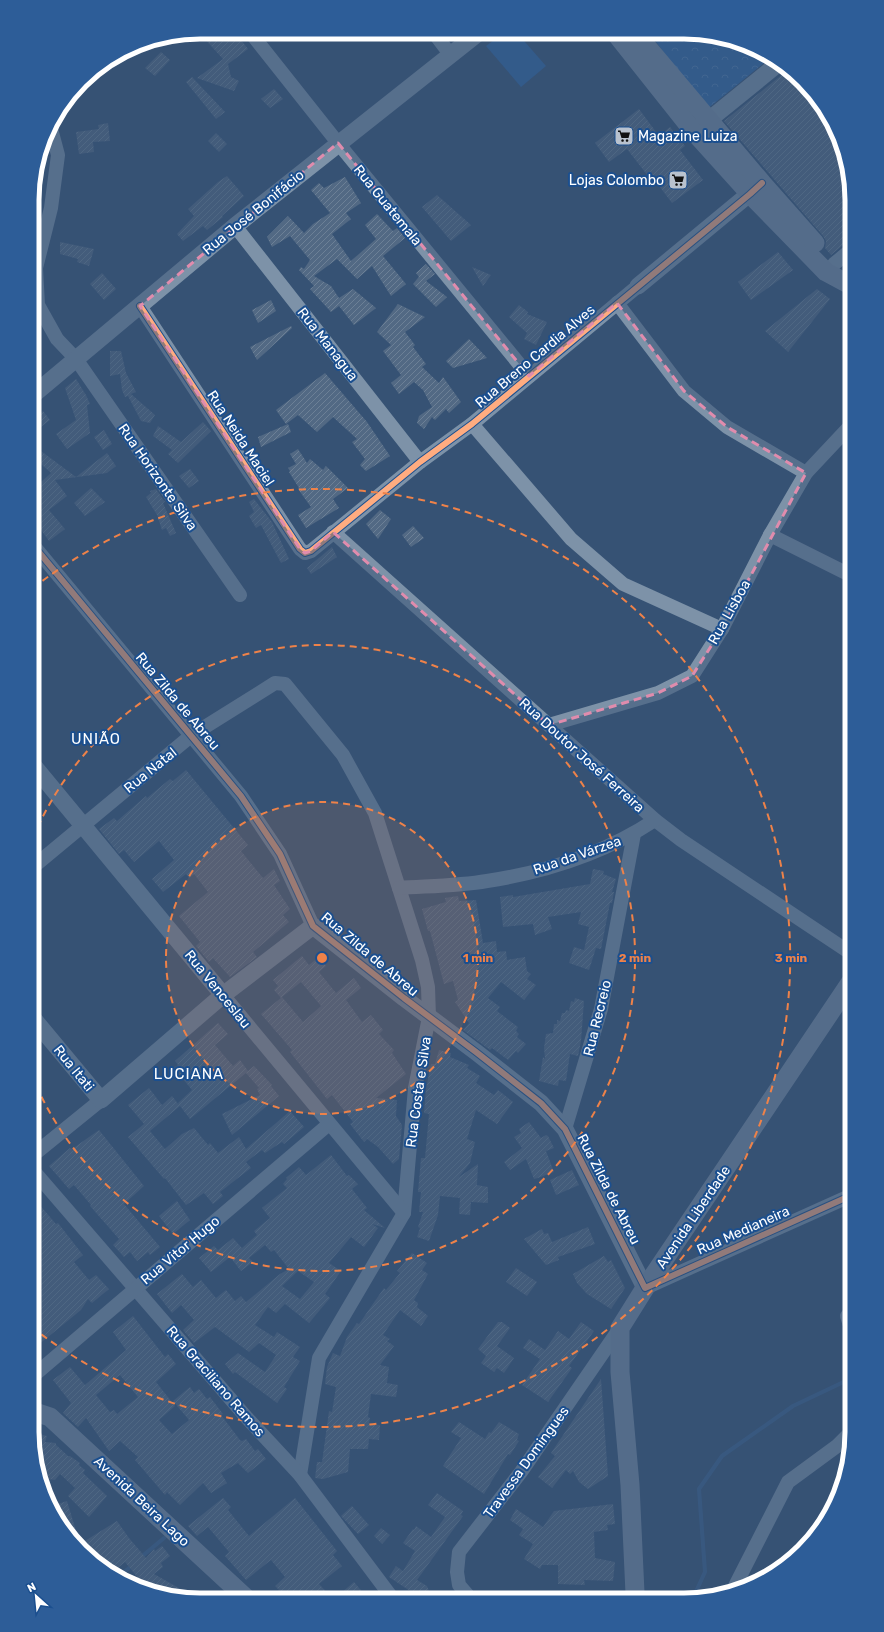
<svg xmlns="http://www.w3.org/2000/svg" width="884" height="1632" font-family="Rubik,sans-serif">
<defs>
<pattern id="park-crowns" width="20" height="18" patternUnits="userSpaceOnUse"><rect width="20" height="18" fill="#2f66a5"/><path d="M2 6a3 3 0 1 1 6 0M12 15a3 3 0 1 1 6 0" fill="none" stroke="#4e7db2"/></pattern>
<pattern id="building-hatch" width="6" height="6" patternUnits="userSpaceOnUse"><rect width="6" height="6" fill="#526984"/><path d="M-1 1l2-2M0 6l6-6M5 7l2-2" fill="none" stroke="#6c8096"/></pattern>
</defs>
<rect width="100%" height="100%" fill="#365274"/>
<!-- park -->
<polygon fill="url(#park-crowns)" points="651,35 716,35 758,49 770,58 706,110"/>
<!-- garden -->
<polygon fill="#2f66a5" points="502,34 518,34 546,66 521,87 486,46"/>
<g fill="none" stroke-linecap="round" stroke-linejoin="round">
<!-- stream -->
<g stroke="#3b618d" stroke-width="4">
<polyline points="140,1558 164,1538"/>
<polyline points="118,1577 134,1564"/>
<polyline points="693,1598 705,1572 699,1489 722,1456 793,1406 852,1378"/>
</g>
</g>
<!-- building -->
<g fill="url(#building-hatch)" fill-rule="evenodd">
<polygon points="207,32 226,32 232,38 238,36 248,49 228,64 231,77 239,81 234,91 197,78 223,59 202,36"/>
<polygon points="161,52 170,60 155,76 145,68"/>
<polygon points="788,70 834,127 843,146 852,200 852,238 831,255 825,248 826,241 823,236 724,121"/>
<polygon points="192,77 225,112 216,119 186,82"/>
<polygon points="274,89 283,99 270,108 261,99"/>
<polygon points="639,109 659,136 670,127 685,146 680,150 703,180 672,203 650,174 648,176 627,149 609,162 595,143"/>
<polygon points="108,123 110,141 93,142 94,152 79,154 76,132 99,129 98,125"/>
<polygon points="216,133 227,144 219,152 208,141"/>
<polygon points="227,176 244,196 222,216 223,217 207,230 203,226 183,241 177,234 194,216 188,209 218,182"/>
<polygon points="345,177 361,203 346,213 351,219 332,234 351,261 376,239 365,225 377,214 393,231 397,228 405,238 383,256 406,284 391,296 372,266 357,279 337,259 314,276 331,286 339,298 353,289 376,308 354,325 339,306 331,312 310,289 314,286 299,270 301,267 304,269 310,260 290,236 272,247 267,237 288,216 304,233 313,224 330,213 311,190 319,183 324,188"/>
<polygon points="437,195 471,225 451,241 422,207"/>
<polygon points="60,242 94,249 89,266 77,262 78,259 60,254"/>
<polygon points="778,252 793,270 751,300 738,282"/>
<polygon points="426,264 435,274 426,281 447,297 436,307 413,284 419,277 416,273"/>
<polygon points="472,267 491,275 483,286"/>
<polygon points="102,273 116,289 104,300 90,284"/>
<polygon points="817,289 830,299 788,352 765,331"/>
<polygon points="271,300 276,311 258,323 252,310"/>
<polygon points="398,304 425,317 405,332 415,345 413,347 426,364 422,367 439,383 443,377 461,402 449,413 446,409 435,420 432,417 424,429 417,423 419,416 432,407 423,390 414,382 399,394 391,383 401,375 383,351 391,345 377,332"/>
<polygon points="519,305 528,312 527,314 547,322 536,345 524,339 527,333 509,317"/>
<polygon points="291,326 292,328 257,360 250,347"/>
<polygon points="469,339 487,358 453,368 446,361"/>
<polygon points="110,351 121,351 126,373 136,392 131,394 155,415 150,423 141,421 128,396 125,397 122,390 120,374 110,376"/>
<polygon points="325,373 367,422 390,456 366,471 360,465 365,459 352,442 357,439 333,417 317,432 298,415 286,424 276,410"/>
<polygon points="76,379 86,395 90,404 87,405 90,433 67,449 56,434 76,420 65,388"/>
<polygon points="43,411 50,420 33,433 33,418"/>
<polygon points="203,422 211,431 178,463 168,454 172,450 153,436 158,426 181,442"/>
<polygon points="288,424 291,432 261,447 258,437"/>
<polygon points="104,430 112,444 103,450 94,437"/>
<polygon points="298,449 307,463 310,459 323,470 326,466 348,488 333,499 339,508 306,528 298,515 311,507 298,489 299,488 289,472 290,471 288,468 296,464 290,454"/>
<polygon points="33,450 41,451 76,477 107,453 116,466 107,473 55,480 67,496 49,510 65,529 49,541 33,519 33,489 51,473 33,457"/>
<polygon points="190,469 199,481 189,488 179,476"/>
<polygon points="91,488 105,502 85,516 74,503"/>
<polygon points="156,489 165,502 163,503 176,533 170,536 166,528 162,530 157,515 146,497 151,493 150,491"/>
<polygon points="254,499 272,522 289,559 281,563 261,525 256,528 249,516 254,512 249,502"/>
<polygon points="380,510 391,519 378,539 366,524"/>
<polygon points="413,526 424,538 411,547 402,535"/>
<polygon points="332,547 337,557 311,574 307,568"/>
<polygon points="186,770 248,845 241,851 263,878 274,869 280,881 274,885 290,909 283,915 289,922 253,952 257,957 230,977 213,958 209,962 196,946 200,942 179,916 208,892 194,874 189,878 186,874 163,892 152,879 174,860 159,841 134,862 124,850 119,854 99,829 114,818 117,821 146,796 147,798 170,779 173,781"/>
<polygon points="593,869 604,871 603,874 616,879 612,892 614,892 612,903 610,903 601,949 596,948 589,970 569,963 574,947 584,950 589,927 578,924 581,912 548,917 552,929 535,935 533,924 503,927 500,897 513,895 513,897 590,884"/>
<polygon points="458,896 459,901 476,900 483,943 496,941 497,952 506,951 507,960 525,957 527,971 531,974 527,979 536,985 524,1000 501,982 488,998 500,1007 497,1011 518,1027 516,1031 519,1034 517,1037 526,1044 518,1053 516,1051 508,1060 492,1048 490,1050 463,1030 469,1023 455,1002 458,1000 453,981 444,984 430,931 428,931 422,909 446,902 445,898"/>
<path d="M 302,956 L 309,965 L 319,957 L 326,966 L 319,972 L 336,993 L 354,978 L 361,988 L 346,1000 L 362,1022 L 371,1015 L 383,1030 L 379,1034 L 394,1050 L 392,1053 L 406,1074 L 376,1098 L 397,1100 L 396,1116 L 402,1125 L 399,1159 L 393,1164 L 378,1147 L 367,1139 L 364,1142 L 350,1124 L 353,1122 L 332,1095 L 327,1099 L 290,1052 L 292,1050 L 261,1014 L 281,998 L 274,990 L 278,986 L 273,980 ZM 301,982 L 321,1006 L 303,1022 L 282,997 Z"/>
<polygon points="575,998 584,1001 581,1041 578,1056 570,1054 566,1081 559,1080 558,1086 539,1081 543,1057 545,1059 544,1048 546,1034 553,1033 554,1024 557,1024 557,1020 560,1021 562,1013 565,1013 566,1010 569,1011 571,1001 574,1002"/>
<polygon points="218,1023 228,1034 215,1045 233,1066 240,1060 248,1071 254,1066 272,1085 271,1086 279,1096 232,1135 222,1114 260,1095 257,1089 259,1088 246,1073 190,1119 180,1106 150,1131 165,1149 182,1134 194,1128 208,1145 210,1143 218,1153 239,1137 246,1149 290,1111 304,1127 284,1144 282,1142 265,1153 262,1150 246,1162 251,1168 220,1192 223,1196 213,1204 204,1193 186,1205 165,1178 164,1179 128,1137 144,1124 128,1105 149,1088 162,1105 172,1096 179,1105 178,1103 192,1090 174,1068 178,1065 175,1061"/>
<polygon points="439,1050 451,1053 450,1057 469,1065 467,1068 480,1076 476,1083 494,1095 498,1090 513,1102 497,1124 476,1110 467,1139 475,1142 470,1163 459,1177 478,1164 477,1185 488,1187 488,1203 471,1202 470,1215 459,1214 460,1198 440,1196 438,1215 429,1241 417,1237 420,1228 418,1227 423,1212 419,1212 421,1192 418,1192 421,1158 425,1158 429,1114 424,1113 426,1089 431,1064 435,1064"/>
<polygon points="529,1122 541,1138 546,1135 548,1136 554,1148 546,1151 554,1172 538,1178 534,1179 526,1159 510,1170 504,1162 522,1148 514,1137 521,1133 519,1129"/>
<polygon points="99,1130 144,1186 124,1204 160,1247 150,1255 148,1252 137,1261 130,1252 124,1257 113,1245 119,1239 90,1206 91,1205 74,1185 69,1189 49,1166 70,1148 72,1149"/>
<path d="M 331,1155 L 347,1176 L 349,1175 L 358,1184 L 352,1189 L 367,1208 L 364,1210 L 385,1228 L 372,1224 L 378,1228 L 364,1247 L 351,1237 L 334,1257 L 329,1263 L 341,1271 L 325,1294 L 330,1298 L 309,1323 L 285,1304 L 276,1313 L 268,1307 L 255,1325 L 274,1337 L 277,1332 L 300,1347 L 293,1357 L 300,1361 L 284,1387 L 287,1389 L 277,1403 L 235,1372 L 233,1374 L 225,1364 L 238,1353 L 265,1372 L 276,1355 L 259,1343 L 249,1352 L 215,1327 L 194,1343 L 183,1330 L 194,1320 L 181,1305 L 172,1313 L 157,1294 L 182,1274 L 193,1287 L 201,1280 L 216,1298 L 226,1290 L 235,1301 L 241,1296 L 246,1302 L 280,1274 L 289,1269 L 274,1250 L 271,1252 L 265,1245 L 249,1258 L 253,1262 L 241,1271 L 230,1257 L 211,1272 L 199,1258 L 214,1246 L 218,1250 L 233,1238 L 242,1248 L 257,1235 L 254,1231 L 270,1218 L 262,1208 L 287,1188 L 283,1184 L 287,1179 L 286,1178 L 299,1167 L 306,1175 ZM 298,1271 L 314,1282 L 300,1299 L 282,1286 Z"/>
<polygon points="572,1170 579,1185 556,1195 550,1180"/>
<polygon points="32,1196 56,1224 58,1223 83,1255 74,1262 89,1280 96,1275 109,1289 92,1303 88,1299 81,1310 32,1350 32,1297 42,1289 32,1277"/>
<polygon points="177,1201 190,1220 173,1234 159,1216"/>
<polygon points="588,1227 595,1244 558,1257 559,1260 546,1265 524,1239 542,1229 544,1234 548,1233 552,1242"/>
<polygon points="412,1253 427,1263 422,1270 428,1274 414,1300 418,1303 417,1307 428,1316 421,1326 400,1310 383,1335 390,1339 387,1341 394,1346 380,1365 389,1367 387,1383 398,1385 396,1397 371,1394 368,1417 370,1418 369,1424 380,1425 379,1440 369,1439 368,1449 350,1449 348,1472 323,1479 315,1478 317,1462 322,1462 329,1411 332,1412 336,1387 325,1384 327,1367 333,1353 340,1356 347,1337 357,1323 359,1324 384,1288 386,1290 400,1273 397,1271"/>
<polygon points="604,1256 608,1262 611,1260 625,1288 611,1309 587,1294 577,1283 573,1274"/>
<polygon points="516,1268 537,1282 527,1296 506,1282"/>
<path d="M 133,1316 L 165,1357 L 168,1354 L 176,1364 L 156,1382 L 175,1406 L 159,1420 L 172,1434 L 189,1420 L 173,1401 L 190,1387 L 194,1393 L 199,1389 L 207,1399 L 210,1397 L 223,1414 L 221,1415 L 240,1440 L 242,1441 L 246,1439 L 255,1451 L 258,1449 L 266,1459 L 248,1473 L 238,1463 L 221,1473 L 227,1483 L 211,1493 L 203,1483 L 180,1505 L 167,1492 L 165,1495 L 135,1460 L 138,1457 L 120,1441 L 109,1451 L 86,1418 L 78,1427 L 63,1413 L 71,1403 L 53,1380 L 70,1367 L 85,1385 L 126,1350 L 113,1332 ZM 120,1375 L 138,1397 L 117,1414 L 114,1410 L 110,1412 L 96,1395 Z"/>
<polygon points="498,1322 502,1322 510,1328 497,1346 514,1358 504,1373 497,1368 494,1372 481,1363 486,1356 478,1349"/>
<polygon points="581,1322 594,1331 569,1366 572,1368 548,1402 522,1385 540,1359 523,1348 529,1339 545,1350 558,1331 569,1339"/>
<polygon points="601,1379 608,1476 588,1489 579,1482 573,1471 570,1474 566,1470 552,1488 538,1477 555,1456 551,1453"/>
<polygon points="459,1422 485,1439 489,1432 491,1433 499,1422 519,1434 517,1440 519,1441 510,1455 508,1454 484,1494 443,1466 461,1438 451,1432"/>
<polygon points="32,1432 47,1436 45,1442 56,1443 56,1445 68,1456 70,1456 80,1463 79,1465 85,1470 83,1473 107,1496 89,1517 68,1496 75,1488 60,1474 55,1480 40,1478"/>
<polygon points="437,1493 463,1511 461,1515 463,1516 417,1580 427,1586 432,1599 422,1599 389,1577 396,1566 403,1571 415,1551 403,1543 413,1529 414,1530 416,1526 431,1537 445,1517 428,1505"/>
<polygon points="223,1498 231,1507 228,1510 249,1536 295,1498 337,1551 333,1555 342,1566 319,1584 333,1599 269,1599 279,1590 275,1586 285,1577 271,1560 246,1580 225,1556 229,1552 208,1527 197,1536 188,1526"/>
<polygon points="67,1501 80,1544 117,1521 129,1538 146,1558 154,1549 155,1551 162,1546 170,1556 161,1563 163,1567 154,1574 186,1592 182,1599 147,1589 125,1562 112,1573 89,1558 60,1525 51,1506"/>
<polygon points="613,1504 615,1524 607,1525 608,1530 594,1532 595,1558 615,1562 613,1581 584,1580 585,1585 558,1584 558,1565 542,1565 540,1569 524,1559 533,1544 519,1535 523,1529 510,1520 516,1509 543,1527 554,1511"/>
<polygon points="352,1506 369,1525 358,1534 341,1516"/>
<polygon points="381,1528 390,1535 382,1544 374,1536"/>
<polygon points="354,1582 364,1594 358,1599 334,1599"/>
</g>
<g fill="none" stroke-linecap="round" stroke-linejoin="round">
<!-- minor -->
<g stroke="#7d92a8" stroke-width="14">
<polyline points="250,32 338,143 529,376"/>
<polyline points="434,33 450,54"/>
<polyline points="50,125 58,155 51,208 36,268 38,305 57,339 76,359 240,595"/>
<polyline points="235,226 420,462"/>
<polyline points="834,264 852,249"/>
<polyline points="617,303 684,391 727,427 806,473"/>
<polyline points="140,306 300,549 305,553 311,551 420,462 472,424 638,286"/>
<polyline points="472,424 571,539 623,584 722,629"/>
<polyline points="333,532 655,820 681,840 852,954"/>
<polyline points="770,535 852,576"/>
<polyline points="33,545 241,796 280,854 313,926"/>
<polyline points="549,725 658,693 692,676 722,629 770,535 806,473 852,424"/>
<polyline points="33,867 192,735 275,683 285,684 343,755 375,813 422,960 428,987 429,1017 415,1088 404,1213 319,1358 300,1475"/>
<path d="M 399,888 C 428,886 458,886 487,881 C 546,872 605,853 655,820"/>
<polyline points="223,995 404,1213"/>
<polyline points="565,1129 601,1009 634,834"/>
<polyline points="32,1156 101,1100"/>
<polyline points="32,1169 247,1418 300,1475 393,1599"/>
<polyline points="645,1288 852,1195"/>
<polyline points="847,1316 852,1332"/>
<polyline points="32,1377 329,1124"/>
<polyline points="732,1592 788,1482 837,1446 852,1431"/>
<polyline points="471,1599 459,1585 457,1572 459,1552 521,1472 620,1328"/>
</g>
<!-- tertiary -->
<g stroke="#7d92a8" stroke-width="17">
<polyline points="699,128 779,63"/>
<polyline points="638,286 760,185"/>
<polyline points="33,395 235,226 477,34"/>
<polyline points="33,765 223,995"/>
<polyline points="32,1017 101,1100 223,995 313,926 404,998 476,1052 541,1103 565,1129 645,1288"/>
</g>
<!-- secondary -->
<g stroke="#798da4" stroke-width="19">
<polyline points="617,35 694,132 750,194 826,272 852,286"/>
<polyline points="637,35 762,183 815,243"/>
<polyline points="32,1411 50,1417 247,1599"/>
<polyline points="637,1600 635,1593 630,1485 620,1372 620,1328 645,1288 852,980"/>
</g>
<defs>
<g id="cycleway">
<polyline points="140,306 300,549 305,553 311,551 420,462 472,424 750,194 762,183"/>
<polyline points="33,545 241,796 280,854 313,926 404,998 476,1052 541,1103 565,1129 645,1288 852,1195"/>
</g>
</defs>
<!-- cycleway casing -->
<use href="#cycleway" stroke="#1b4f8f" stroke-width="8"/>
<!-- cycleway -->
<use href="#cycleway" stroke="#ffac80" stroke-width="6"/>
</g>
<!-- marked area -->
<path d="M0 0H884V1632H0ZM 338,143 L 529,376 L 617,303 L 684,391 L 727,427 L 806,473 L 722,629 L 692,676 L 658,693 L 549,725 L 333,532 L 311,551 L 305,553 L 300,549 L 140,306 Z" fill="#365274" fill-opacity=".55" fill-rule="evenodd"/>
<path fill="none" stroke="#e08cad" stroke-width="3" stroke-dasharray="8 5" stroke-linejoin="round" d="M 338,143 L 529,376 L 617,303 L 684,391 L 727,427 L 806,473 L 722,629 L 692,676 L 658,693 L 549,725 L 333,532 L 311,551 L 305,553 L 300,549 L 140,306 Z"/>
<!-- distance rings -->
<circle cx="322" cy="958" r="156" fill="#ee8249" fill-opacity=".12"/>
<g fill="none" stroke="#ee8249" stroke-width="2" stroke-dasharray="7 5">
<circle cx="322" cy="958" r="156"/>
<path d="M33 838A313 313 0 1 1 33 1078"/>
<path d="M33 588A469 469 0 1 1 33 1328"/>
</g>
<!-- icons -->
<defs>
<symbol id="supermarket-square" viewBox="-11 -11 22 22"><rect x="-9" y="-9" width="18" height="18" rx="4" fill="#b9c2ce" stroke="#1b4f8f"/><path d="M-6-5.5h2.5l.6 2H6L4.5 2H-2.5L-4.4-4H-6ZM-1.5 3.2a1.3 1.3 0 1 0 .1 0ZM3 3.2a1.3 1.3 0 1 0 .1 0Z" fill="#111"/></symbol>
</defs>
<g fill-rule="evenodd">
<use href="#supermarket-square" x="613" y="125" width="22" height="22"/>
<use href="#supermarket-square" x="667" y="169" width="22" height="22"/>
</g>
<g text-anchor="middle" stroke-width="4" stroke-linejoin="round" paint-order="stroke">
<!-- poi labels -->
<g font-size="14" fill="#fff" stroke="#1b4f8f" text-anchor="start">
<text x="638" y="141">Magazine Luiza</text>
<text x="664" y="185" text-anchor="end">Lojas Colombo</text>
</g>
<!-- street labels -->
<g font-size="14" fill="#fff" stroke="#1b4f8f">
<text transform="translate(388 205) rotate(51)" y="5">Rua Guatemala</text>
<text transform="translate(253 212) rotate(-39)" y="5">Rua José Bonifácio</text>
<text transform="translate(328 344) rotate(52)" y="5">Rua Managua</text>
<text transform="translate(535 356) rotate(-40)" y="5">Rua Breno Cardia Alves</text>
<text transform="translate(241 438) rotate(57)" y="5">Rua Neida Maciel</text>
<text transform="translate(158 477) rotate(55)" y="5">Rua Horizonte Silva</text>
<text transform="translate(729 612) rotate(-61)" y="5">Rua Lisboa</text>
<text transform="translate(178 701) rotate(50)" y="5">Rua Zilda de Abreu</text>
<text transform="translate(582 755) rotate(42)" y="5">Rua Doutor José Ferreira</text>
<text transform="translate(150 770) rotate(-39)" y="5">Rua Natal</text>
<text transform="translate(577 855) rotate(-19)" y="5">Rua da Várzea</text>
<text transform="translate(370 954) rotate(40)" y="5">Rua Zilda de Abreu</text>
<text transform="translate(218 989) rotate(51)" y="5">Rua Venceslau</text>
<text transform="translate(597 1018) rotate(-76)" y="5">Rua Recreio</text>
<text transform="translate(74 1068) rotate(51)" y="5">Rua Itati</text>
<text transform="translate(418 1092) rotate(-82)" y="5">Rua Costa e Silva</text>
<text transform="translate(609 1189) rotate(63)" y="5">Rua Zilda de Abreu</text>
<text transform="translate(693 1217) rotate(-56)" y="5">Avenida Liberdade</text>
<text transform="translate(743 1230) rotate(-24)" y="5">Rua Medianeira</text>
<text transform="translate(180 1250) rotate(-40)" y="5">Rua Vitor Hugo</text>
<text transform="translate(216 1381) rotate(49)" y="5">Rua Graciliano Ramos</text>
<text transform="translate(526 1462) rotate(-54)" y="5">Travessa Domingues</text>
<text transform="translate(142 1501) rotate(43)" y="5">Avenida Beira Lago</text>
</g>
<!-- neighbourhood labels -->
<g font-size="15" letter-spacing="1" fill="#fff" stroke="#1b4f8f">
<text x="96" y="744">UNIÃO</text>
<text x="189" y="1079">LUCIANA</text>
</g>
</g>
<!-- crop -->
<path d="M0 0H884V1632H0ZM200 39H684A161 161 0 0 1 845 200V1432A161 161 0 0 1 684 1593H200A161 161 0 0 1 39 1432V200A161 161 0 0 1 200 39Z" fill="#2d5d98" fill-rule="evenodd"/>
<path fill="none" stroke="#fff" stroke-width="5" d="M200 39H684A161 161 0 0 1 845 200V1432A161 161 0 0 1 684 1593H200A161 161 0 0 1 39 1432V200A161 161 0 0 1 200 39Z"/>
<circle cx="322" cy="958" r="6" fill="#ee8249" stroke="#1b4f8f" stroke-width="2"/>
<g font-size="12" text-anchor="middle" font-weight="bold" fill="#ee8249" stroke="#1b4f8f" stroke-width="4" stroke-linejoin="round" paint-order="stroke">
<text x="478" y="962">1 min</text>
<text x="635" y="962">2 min</text>
<text x="791" y="962">3 min</text>
</g>
<!-- north arrow -->
<g transform="translate(36 1596) rotate(333)" stroke="#1b4f8f" stroke-width="3" paint-order="stroke">
<path d="M0-3L7 15L0 10L-7 15Z" fill="#ffffff"/>
<text y="-6" font-size="11" font-weight="bold" text-anchor="middle" fill="#ffffff">N</text>
</g>
</svg>
